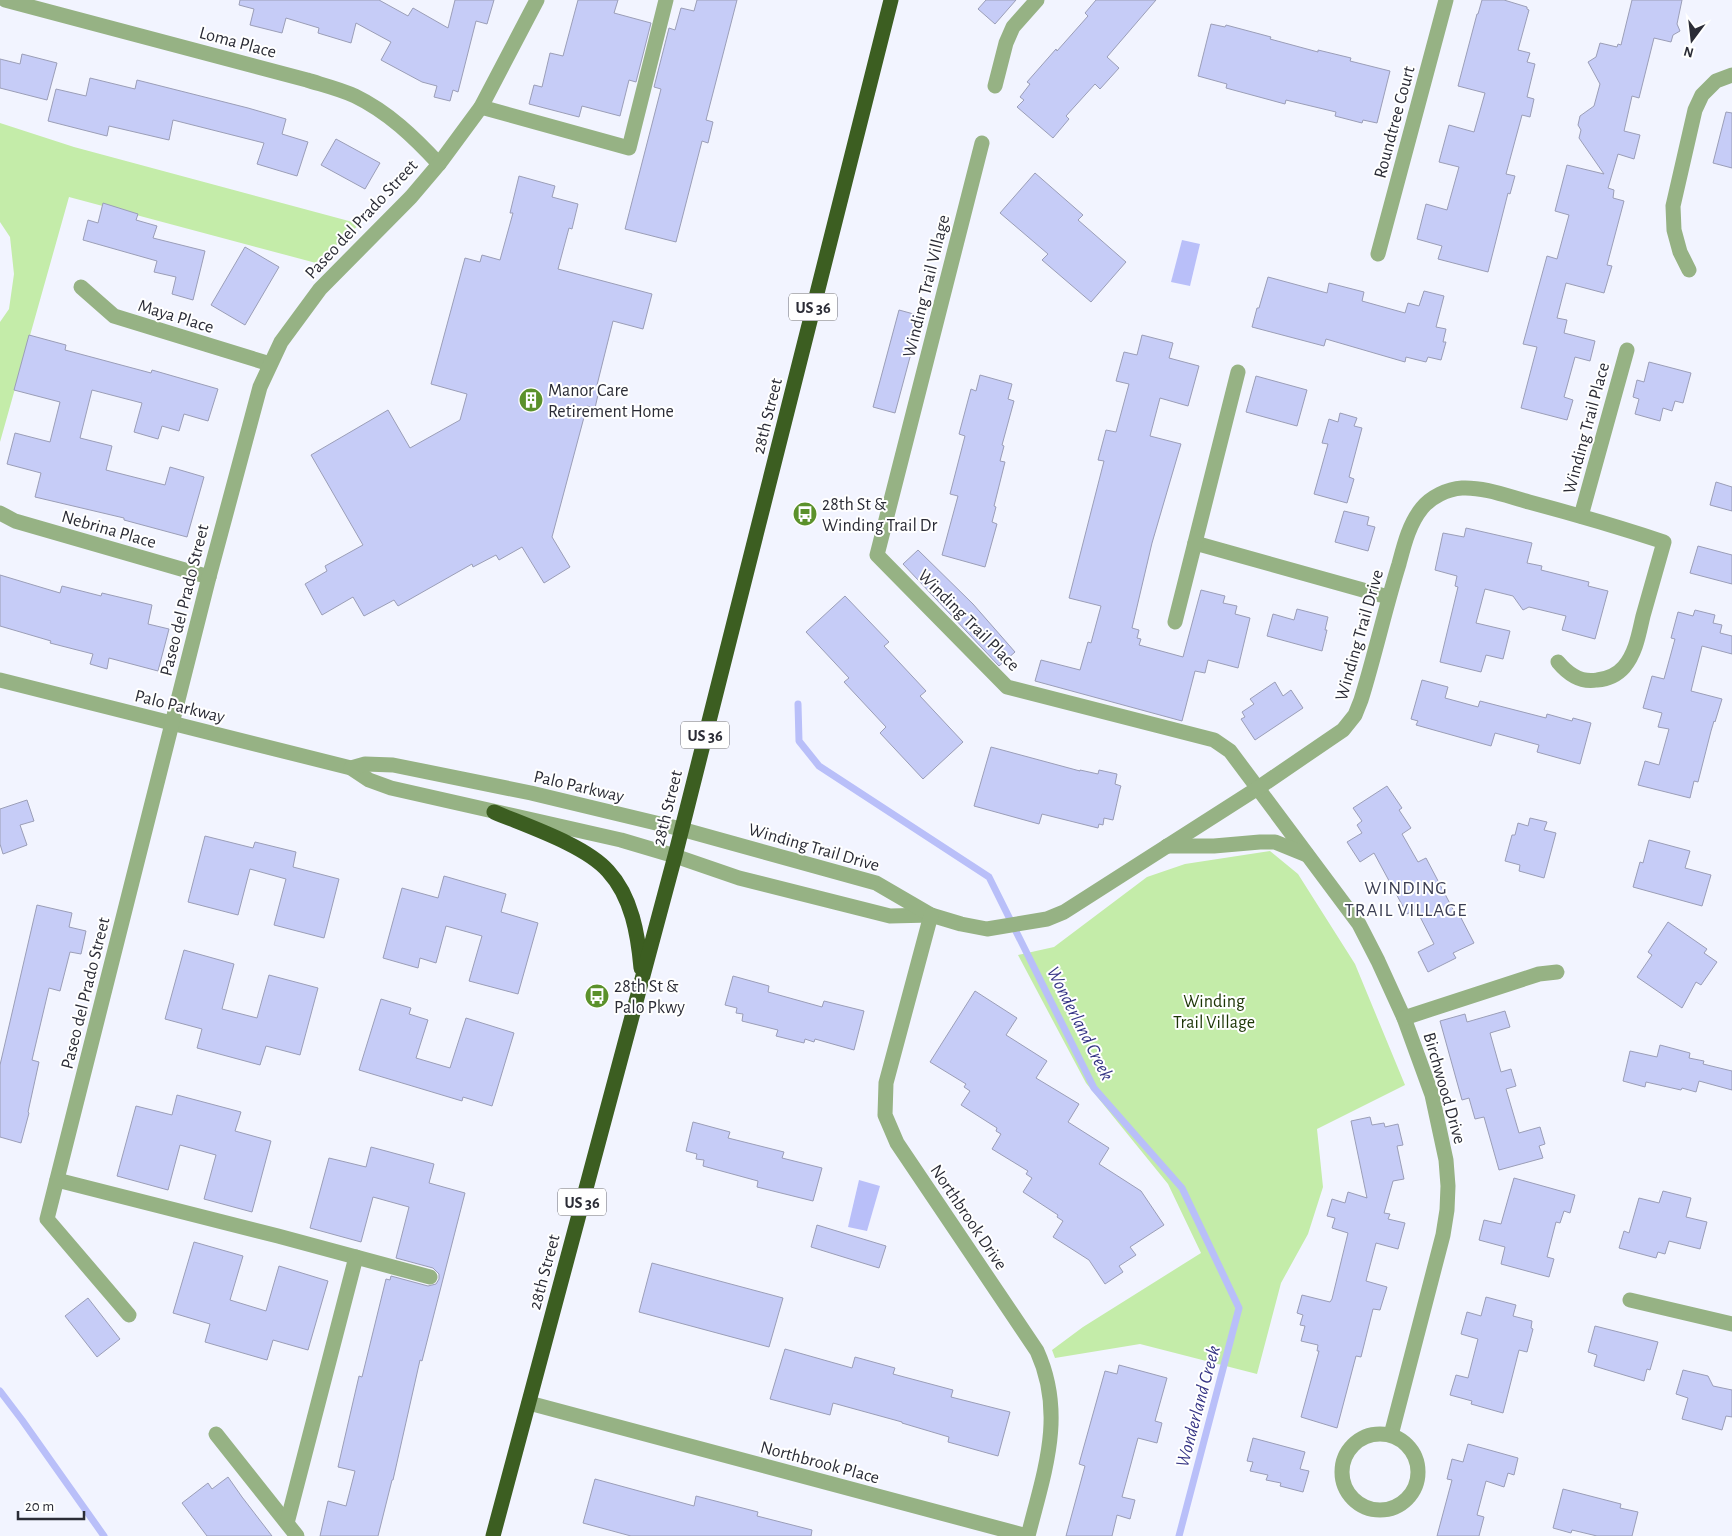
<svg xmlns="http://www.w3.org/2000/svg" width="1732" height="1536" font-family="'Alegreya Sans',sans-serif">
<rect width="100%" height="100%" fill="#f2f4ff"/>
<!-- green -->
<g fill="#c4eca9">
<polygon points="0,123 74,147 360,224 316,263 69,197 0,442 0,322 9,309 14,274 10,237 0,222"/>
<polygon points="1270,851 1298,874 1355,964 1405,1085 1317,1129 1323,1187 1308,1234 1281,1283 1257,1374 1140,1344 1055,1358 1052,1350 1083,1327 1201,1253 1168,1184 1086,1083 1018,955 1054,947 1147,877 1185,864"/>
</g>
<!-- water -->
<g fill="#b9bff9">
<polygon points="1182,240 1200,244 1190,286 1171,282"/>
<polygon points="859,1180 880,1186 867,1231 848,1227"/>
</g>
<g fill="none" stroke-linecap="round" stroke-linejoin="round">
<!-- stream -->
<g stroke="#b9bff9" stroke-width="7">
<polyline points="798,704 799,741 819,766 989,877 1094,1088 1182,1188 1239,1308 1179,1536"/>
<polyline points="0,1391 22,1420 104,1536"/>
</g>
</g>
<!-- building -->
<g fill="#c6ccf7" stroke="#9b9eb7">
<polygon points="240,0 379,0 408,16 413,8 448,28 455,0 494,0 487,24 476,21 458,92 453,90 450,101 434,97 437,86 422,82 381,60 391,42 356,23 351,43 318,33 319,28 286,18 282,33 250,25 254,9 239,5"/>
<polygon points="578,0 618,0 614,13 651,23 636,82 629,80 620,116 582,106 579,117 529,104 534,85 542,87 550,53 563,56"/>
<polygon points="697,0 737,0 706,120 713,122 708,143 702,141 676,242 625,229 661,89 654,87 669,28 675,30 681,8 694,11"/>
<polygon points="986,0 1016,0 995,24 978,9"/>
<polygon points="1096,0 1156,0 1107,57 1119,68 1100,89 1095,84 1066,116 1069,119 1053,138 1017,107 1024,100 1020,97 1030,84 1027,82 1056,49 1057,51 1088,16 1085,13"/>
<polygon points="1482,0 1504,0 1527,7 1527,9 1529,10 1518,50 1530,53 1527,62 1535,64 1527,97 1534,99 1530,117 1522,115 1506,174 1515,176 1510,194 1508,193 1488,272 1438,259 1442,246 1417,239 1426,204 1447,210 1459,167 1439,162 1449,125 1474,132 1485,93 1458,86 1477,14 1478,14"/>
<polygon points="1632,0 1682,0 1677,24 1680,31 1673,35 1671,42 1654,38 1639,98 1632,96 1624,131 1640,135 1634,159 1618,154 1608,188 1614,190 1613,198 1624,201 1607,265 1612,266 1604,293 1566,283 1557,318 1567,320 1564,333 1595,341 1590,361 1575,357 1564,397 1573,400 1567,420 1521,408 1537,347 1523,344 1547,256 1557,259 1569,215 1555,211 1567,165 1604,174 1579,138 1581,130 1578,125 1580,116 1594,106 1600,84 1588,62 1596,57 1600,43 1617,47 1618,44 1621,45"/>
<polygon points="1211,24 1225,27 1226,25 1271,37 1270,39 1318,52 1318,50 1351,58 1350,61 1390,71 1377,123 1363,120 1362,123 1335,116 1336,112 1286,100 1285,104 1226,88 1227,84 1198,76"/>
<polygon points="22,54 57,63 47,100 0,88 0,59 20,64"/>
<polygon points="90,78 135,89 137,80 248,108 286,119 282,134 308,142 297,176 257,164 264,143 173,120 169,140 109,126 107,136 48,121 56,89 86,96"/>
<polygon points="1726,112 1732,113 1732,168 1713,163"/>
<polygon points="336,139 380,163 365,189 321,165"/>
<polygon points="1035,173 1083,215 1078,220 1126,262 1091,302 1042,260 1048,254 1000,213"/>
<polygon points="519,176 555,186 552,197 578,204 572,229 569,228 558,269 652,294 643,329 613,321 597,385 600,386 595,408 587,406 552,537 570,567 544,583 522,547 499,560 496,555 473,567 472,564 398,606 394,600 364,616 353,597 322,615 305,584 327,571 325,566 363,545 311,455 388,410 410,448 460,420 467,394 431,384 465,258 480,262 482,255 500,260 513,213 510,213"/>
<polygon points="103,203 138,214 136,220 157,226 153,238 205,251 193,300 172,294 176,277 154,272 157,261 83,240 88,220 98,223"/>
<polygon points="245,247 279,267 245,325 211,305"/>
<polygon points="1268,277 1327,293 1329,283 1364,292 1362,301 1405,313 1408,303 1419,306 1424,291 1444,296 1436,327 1446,329 1443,342 1446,342 1441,360 1428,357 1426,362 1406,357 1405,362 1326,339 1324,346 1252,327 1257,308 1259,308"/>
<polygon points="899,310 921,316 895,413 873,407"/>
<polygon points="29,335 66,345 65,350 151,373 152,370 218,389 208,421 184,414 179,431 162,426 158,439 134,432 142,403 92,390 80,438 112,446 106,470 165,485 170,467 204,477 187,537 124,520 124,518 35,497 41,473 7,464 15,433 50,442 60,402 14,390"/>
<polygon points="1142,335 1173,343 1169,358 1199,366 1188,406 1160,398 1150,436 1181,444 1152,543 1132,628 1139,630 1137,638 1141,639 1139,645 1183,657 1201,590 1225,596 1223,603 1237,606 1235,614 1250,618 1238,668 1208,660 1205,673 1195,671 1182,721 1035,681 1041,660 1080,670 1088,642 1091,643 1101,606 1069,598 1104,461 1098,460 1106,430 1116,432 1129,384 1116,381 1124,352 1137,355"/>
<polygon points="1649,362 1691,373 1683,403 1675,401 1672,411 1663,408 1660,421 1635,414 1639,399 1633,397 1637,380 1644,382"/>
<polygon points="980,375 1012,384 1008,399 1014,401 1002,445 1004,446 1000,461 1005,462 994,506 996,507 992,522 997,524 985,567 942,555 958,496 950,494 965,436 959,434 971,389 976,391"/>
<polygon points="1256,376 1307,390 1297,426 1246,412"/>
<polygon points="1340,413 1357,418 1354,426 1362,428 1349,477 1354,479 1347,503 1314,494 1328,444 1322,443 1329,419 1338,422"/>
<polygon points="1716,482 1732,487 1732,511 1710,505"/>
<polygon points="1344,511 1369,517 1367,525 1375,527 1368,551 1335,542"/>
<polygon points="1466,528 1532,543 1527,563 1542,566 1541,570 1589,582 1588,586 1608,591 1595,639 1562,630 1566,616 1529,607 1523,610 1513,596 1485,589 1476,623 1510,631 1503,659 1486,655 1481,672 1440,662 1458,587 1455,586 1457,576 1435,570 1443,533 1464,537"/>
<polygon points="1698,546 1732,555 1732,584 1690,573"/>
<polygon points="918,550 973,604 1015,652 999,666 903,564"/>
<polygon points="0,575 60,593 62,586 101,596 102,593 152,605 148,624 169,629 158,671 109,658 107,669 90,664 93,654 50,643 51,641 0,626"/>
<polygon points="845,596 889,642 884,646 926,691 920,696 963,742 923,779 880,733 886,727 844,682 849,678 806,632"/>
<polygon points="1297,609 1328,617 1325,630 1327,630 1322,651 1267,636 1273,614 1294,620"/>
<polygon points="1695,610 1715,615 1713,623 1722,625 1720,633 1732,636 1732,654 1702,646 1691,691 1722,699 1715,722 1714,721 1711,731 1698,782 1694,781 1690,798 1638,785 1645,761 1659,765 1669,729 1658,727 1662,713 1643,708 1652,676 1664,679 1675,639 1671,638 1678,612 1693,616"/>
<polygon points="1422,680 1448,687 1445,698 1478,707 1480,701 1546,718 1547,714 1572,721 1573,718 1591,723 1580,764 1537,752 1539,745 1495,733 1491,746 1416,725 1418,721 1411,719"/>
<polygon points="1275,682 1283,696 1291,690 1303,708 1255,740 1241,719 1245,717 1242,712 1254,704 1250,699"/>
<polygon points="991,747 1080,771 1080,770 1098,774 1099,770 1117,774 1115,784 1121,786 1120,789 1113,820 1104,818 1103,825 1099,824 1098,828 1042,814 1039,824 974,806"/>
<polygon points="1387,786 1402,808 1399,810 1411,828 1402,834 1418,862 1426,858 1456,915 1459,914 1474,943 1453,953 1456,958 1428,972 1418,952 1434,944 1416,909 1407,914 1374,853 1360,862 1347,842 1362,833 1357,825 1362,821 1353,808"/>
<polygon points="27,800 34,821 20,825 27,845 3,854 0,844 0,809"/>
<polygon points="1530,818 1547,822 1544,830 1556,833 1544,878 1519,871 1520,865 1505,861 1512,835 1515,835 1518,823 1528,826"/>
<polygon points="205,836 253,848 255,842 296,852 293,867 339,879 324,938 274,925 286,879 250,869 238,915 188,902"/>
<polygon points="1649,840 1690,851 1685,868 1711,875 1702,906 1633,887 1640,862 1643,863"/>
<polygon points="444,876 506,894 501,912 538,923 518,994 469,981 482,936 446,926 436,963 420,958 418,968 383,958 402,888 438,898"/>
<polygon points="37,905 72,913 69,927 86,931 81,954 70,952 60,991 49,988 32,1060 39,1062 28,1112 29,1113 21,1143 0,1137 0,1065"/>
<polygon points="1668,922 1707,949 1704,953 1717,962 1701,985 1696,982 1682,1008 1637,977 1652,955 1648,952"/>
<polygon points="184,950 234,964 222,1009 257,1018 269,975 318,988 300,1055 266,1046 260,1065 197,1048 202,1029 165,1019"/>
<polygon points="733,976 769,986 768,992 822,1007 824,1001 864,1011 854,1050 815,1039 814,1042 805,1039 804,1043 776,1036 778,1030 742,1021 743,1014 736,1013 737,1008 725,1005"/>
<polygon points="975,991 1017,1018 1006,1035 1047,1061 1036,1078 1079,1104 1068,1122 1109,1148 1099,1164 1141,1191 1164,1225 1130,1247 1136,1255 1119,1266 1123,1272 1105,1284 1089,1260 1053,1237 1063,1221 1057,1217 1058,1215 1023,1192 1032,1178 1026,1174 1028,1171 992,1149 1001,1134 996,1131 997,1128 961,1105 970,1091 964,1087 966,1084 930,1062"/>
<polygon points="381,999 411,1008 409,1014 428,1020 416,1058 450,1068 466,1018 514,1033 492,1106 463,1097 462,1101 359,1070"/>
<polygon points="1505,1011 1510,1027 1490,1033 1501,1072 1511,1069 1516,1086 1506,1089 1519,1133 1540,1127 1545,1144 1539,1146 1543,1158 1499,1170 1484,1117 1475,1119 1469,1098 1462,1100 1440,1021 1465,1014 1467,1022"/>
<polygon points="1660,1045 1690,1053 1689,1058 1704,1061 1703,1064 1732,1071 1732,1090 1699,1081 1696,1092 1682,1088 1681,1090 1646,1082 1645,1087 1623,1081 1630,1051 1657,1057"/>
<polygon points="177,1095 241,1112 235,1131 271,1141 252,1212 204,1199 216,1155 180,1145 168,1190 117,1176 136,1106 172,1115"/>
<polygon points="1370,1117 1372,1125 1384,1123 1385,1127 1398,1124 1403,1145 1397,1146 1404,1179 1393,1181 1384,1213 1390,1214 1388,1219 1405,1223 1398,1249 1376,1243 1366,1281 1387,1287 1380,1310 1373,1309 1361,1357 1356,1356 1337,1428 1301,1417 1319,1351 1317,1351 1318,1345 1301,1341 1305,1326 1300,1325 1303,1315 1297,1313 1302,1295 1330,1302 1332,1299 1348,1233 1332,1228 1335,1218 1327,1216 1332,1199 1345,1203 1348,1192 1367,1198 1351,1121"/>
<polygon points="693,1122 730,1132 728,1138 784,1152 782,1158 822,1168 813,1201 757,1187 758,1181 703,1166 704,1160 696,1159 697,1154 686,1151"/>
<polygon points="371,1147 434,1164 429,1183 465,1193 422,1361 420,1360 393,1480 392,1480 378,1536 320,1536 328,1501 346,1506 355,1471 338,1467 359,1376 362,1377 386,1279 390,1280 391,1276 428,1286 436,1284 439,1279 439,1274 433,1268 396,1258 409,1207 373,1197 361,1242 310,1228 329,1158 366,1167"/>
<polygon points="1514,1178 1575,1195 1570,1213 1564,1211 1560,1223 1556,1222 1547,1257 1554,1259 1549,1277 1501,1264 1505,1247 1479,1240 1484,1220 1501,1224"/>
<polygon points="1663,1191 1691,1198 1686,1217 1707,1222 1700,1249 1669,1241 1665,1254 1658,1252 1656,1258 1619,1248 1624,1231 1629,1233 1639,1198 1659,1203"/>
<polygon points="817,1225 886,1246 879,1268 811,1247"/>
<polygon points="194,1242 243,1256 230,1300 266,1311 279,1266 328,1281 308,1350 273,1340 267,1360 205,1342 210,1324 173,1313"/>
<polygon points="652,1263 783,1298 769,1347 639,1312"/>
<polygon points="1486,1297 1516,1305 1513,1316 1532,1321 1531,1328 1533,1329 1527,1352 1519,1350 1503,1413 1471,1404 1472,1401 1450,1395 1456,1375 1468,1378 1478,1339 1461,1334 1467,1312 1481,1316"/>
<polygon points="88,1298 120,1339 97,1357 65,1316"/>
<polygon points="1595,1326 1658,1342 1650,1370 1647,1369 1644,1381 1594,1366 1597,1355 1588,1352"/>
<polygon points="785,1349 852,1368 855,1357 895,1368 893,1374 953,1390 951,1397 1010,1412 998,1456 948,1442 949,1437 902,1423 902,1422 833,1403 830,1415 770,1399"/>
<polygon points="1119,1365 1167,1378 1155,1421 1162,1423 1157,1443 1138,1438 1122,1497 1135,1500 1130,1519 1117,1515 1112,1536 1066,1536 1085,1466 1079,1464 1105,1371 1117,1374"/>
<polygon points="1683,1370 1708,1376 1713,1386 1732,1390 1732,1417 1726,1416 1722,1430 1682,1419 1688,1398 1676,1394"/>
<polygon points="1253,1438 1305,1452 1300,1469 1309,1471 1303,1492 1280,1486 1281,1483 1266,1480 1268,1475 1250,1471 1253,1462 1247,1461"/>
<polygon points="1468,1444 1518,1458 1514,1475 1508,1473 1504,1487 1486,1481 1477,1515 1484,1517 1479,1536 1437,1536 1452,1480 1447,1479 1452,1459 1463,1462"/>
<polygon points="228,1477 242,1497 272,1536 207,1536 182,1503 208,1483 212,1489"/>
<polygon points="595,1479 694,1506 696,1496 758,1512 757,1516 812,1530 811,1536 631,1536 583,1523"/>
<polygon points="1563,1489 1621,1504 1620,1508 1638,1512 1632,1536 1597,1536 1572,1530 1571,1533 1553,1528"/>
</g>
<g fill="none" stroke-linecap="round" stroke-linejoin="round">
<!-- minor -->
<g stroke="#96b284" stroke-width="15">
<path d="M 5,0 L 307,80 C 323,85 340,89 355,96 C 388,112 414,137 439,164"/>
<polyline points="995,86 1006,43 1013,27 1037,0"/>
<polyline points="481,107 629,148 666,0"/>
<polyline points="982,143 877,555 1007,687 1214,740 1230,751 1359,924 1378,961 1404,1018 1432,1095 1446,1160 1448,1186 1447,1210 1443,1235 1391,1435"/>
<polyline points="1378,254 1446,0"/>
<polyline points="1689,270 1680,252 1674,230 1673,206 1695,110 1702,95 1716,81 1732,75"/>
<polyline points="81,287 114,316 270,364"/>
<polyline points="0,513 15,521 209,577"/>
<polyline points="1581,516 1627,350"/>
<polyline points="1195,543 1388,597"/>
<polyline points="1175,622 1238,372"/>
<polyline points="0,680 351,768 369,780 391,788 621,840 675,856 739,878 890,916 931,915"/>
<path d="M 351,768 L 365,764 L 393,765 L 531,793 L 681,829 L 876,883 L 931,915 L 961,924 L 987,929 L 1047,919 L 1064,912 L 1258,788 L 1343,730 L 1355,715 L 1361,700 C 1375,655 1385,609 1399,564 C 1404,545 1409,524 1422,508 C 1431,497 1447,489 1462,488 C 1484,487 1507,496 1529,502 C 1574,514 1619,527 1664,542 C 1657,567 1650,591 1643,616 C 1639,633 1636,653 1624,667 C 1617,675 1608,679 1597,680 C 1581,683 1568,674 1558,662"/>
<polyline points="1167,846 1214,846 1260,842 1275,842 1307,855"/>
<path d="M 931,915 L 886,1083 L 885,1115 L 897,1143 L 1037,1351 C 1066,1415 1044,1472 1028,1536"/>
<polyline points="1404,1018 1539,974 1557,972"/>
<polyline points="57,1180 278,1236 430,1277"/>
<polyline points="1630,1300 1732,1324"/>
<polyline points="129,1315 47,1219 209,577 260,387 281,342 320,289 411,197 439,164 481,107 537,0"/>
<polyline points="529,1403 1027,1536"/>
<polyline points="216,1434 297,1536"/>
<circle cx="1380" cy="1472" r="38"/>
<polyline points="287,1523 356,1257"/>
</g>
<!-- highway -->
<g stroke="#3c5e21" stroke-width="15">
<path d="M 494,812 C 527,826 585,845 608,871 C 632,897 638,935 641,968"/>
<polyline points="493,1536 675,856 891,0"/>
</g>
</g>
<!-- icons -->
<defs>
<symbol id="building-disc" viewBox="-11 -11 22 22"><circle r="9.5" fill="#5b912b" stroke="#fff"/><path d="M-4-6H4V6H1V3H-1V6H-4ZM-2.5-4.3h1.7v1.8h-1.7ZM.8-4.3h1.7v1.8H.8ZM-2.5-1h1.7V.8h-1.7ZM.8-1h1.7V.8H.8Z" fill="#fff"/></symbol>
<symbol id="bus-disc" viewBox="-11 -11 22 22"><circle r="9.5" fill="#5b912b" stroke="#fff"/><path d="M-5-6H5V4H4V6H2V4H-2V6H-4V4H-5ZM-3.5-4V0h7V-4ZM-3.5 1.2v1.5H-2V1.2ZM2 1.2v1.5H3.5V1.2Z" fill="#fff"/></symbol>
</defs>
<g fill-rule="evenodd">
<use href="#building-disc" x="517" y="386" width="28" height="28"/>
<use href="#bus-disc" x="791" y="500" width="28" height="28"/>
<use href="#bus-disc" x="583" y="982" width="28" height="28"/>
</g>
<g text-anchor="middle" stroke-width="4" stroke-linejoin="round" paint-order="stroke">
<!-- shield labels -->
<g fill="#fff" stroke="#6b6b72" stroke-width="1">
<rect x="789" y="293.5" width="48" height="27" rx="4"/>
<rect x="681" y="721.5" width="48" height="27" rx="4"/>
<rect x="558" y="1188.5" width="48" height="27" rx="4"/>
</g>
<g font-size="16" font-weight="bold" fill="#2b2c36">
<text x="813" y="313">US 36</text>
<text x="705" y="741">US 36</text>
<text x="582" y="1208">US 36</text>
</g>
<!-- street labels -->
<g font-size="18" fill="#2b2c36" stroke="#fff">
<text transform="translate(238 42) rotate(15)" y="6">Loma Place</text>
<text transform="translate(1394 122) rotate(-75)" y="6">Roundtree Court</text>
<text transform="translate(361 219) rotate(-47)" y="6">Paseo del Prado Street</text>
<text transform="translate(926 286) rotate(-76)" y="6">Winding Trail Village</text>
<text transform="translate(176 316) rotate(17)" y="6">Maya Place</text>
<text transform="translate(767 416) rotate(-76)" y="6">28th Street</text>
<text transform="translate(1586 428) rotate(-75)" y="6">Winding Trail Place</text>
<text transform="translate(109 529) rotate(16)" y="6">Nebrina Place</text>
<text transform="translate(184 600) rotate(-76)" y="6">Paseo del Prado Street</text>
<text transform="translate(969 620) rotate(45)" y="6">Winding Trail Place</text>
<text transform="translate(1359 635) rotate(-74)" y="6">Winding Trail Drive</text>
<text transform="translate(180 706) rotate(14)" y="6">Palo Parkway</text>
<text transform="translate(579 786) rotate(13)" y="6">Palo Parkway</text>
<text transform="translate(667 808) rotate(-76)" y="6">28th Street</text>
<text transform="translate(814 847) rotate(16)" y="6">Winding Trail Drive</text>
<text transform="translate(85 993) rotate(-76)" y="6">Paseo del Prado Street</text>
<text transform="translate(1445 1088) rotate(74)" y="6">Birchwood Drive</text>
<text transform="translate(969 1217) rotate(56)" y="6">Northbrook Drive</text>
<text transform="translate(544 1272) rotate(-75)" y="6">28th Street</text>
<text transform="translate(820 1462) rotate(15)" y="6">Northbrook Place</text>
</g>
<!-- poi labels -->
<g font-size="18" fill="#2b2c36" stroke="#fff" text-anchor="start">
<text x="548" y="396">Manor Care<tspan x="548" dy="21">Retirement Home</tspan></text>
<text x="822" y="510">28th St &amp;<tspan x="822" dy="21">Winding Trail Dr</tspan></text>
<text x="614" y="992">28th St &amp;<tspan x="614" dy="21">Palo Pkwy</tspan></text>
</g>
<!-- park labels -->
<g font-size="18" fill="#1c3505" stroke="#fff">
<text x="1214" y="1007">Winding<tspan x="1214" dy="21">Trail Village</tspan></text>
</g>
<!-- neighbourhood labels -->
<g font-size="19" letter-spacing="1" fill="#3c3f54" stroke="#fff">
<text x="1406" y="894">WINDING<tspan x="1406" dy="22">TRAIL VILLAGE</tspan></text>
</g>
<!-- water labels -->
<g font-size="19" font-style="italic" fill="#373686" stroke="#fff">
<text transform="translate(1081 1023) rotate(63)" y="7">Wonderland Creek</text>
<text transform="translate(1197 1406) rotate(-75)" y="7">Wonderland Creek</text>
</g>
</g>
<!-- north arrow -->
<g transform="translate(1692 40) rotate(195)" stroke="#ffffff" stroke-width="4" paint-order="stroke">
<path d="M0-4L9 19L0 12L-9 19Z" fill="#2b2c36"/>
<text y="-8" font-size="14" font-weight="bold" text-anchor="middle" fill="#2b2c36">N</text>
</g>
<!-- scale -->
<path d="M18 1511v8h66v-8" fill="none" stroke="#2b2c36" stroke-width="2.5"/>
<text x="25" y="1511" font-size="15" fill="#2b2c36" stroke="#ffffff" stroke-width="4" paint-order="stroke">20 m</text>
</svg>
